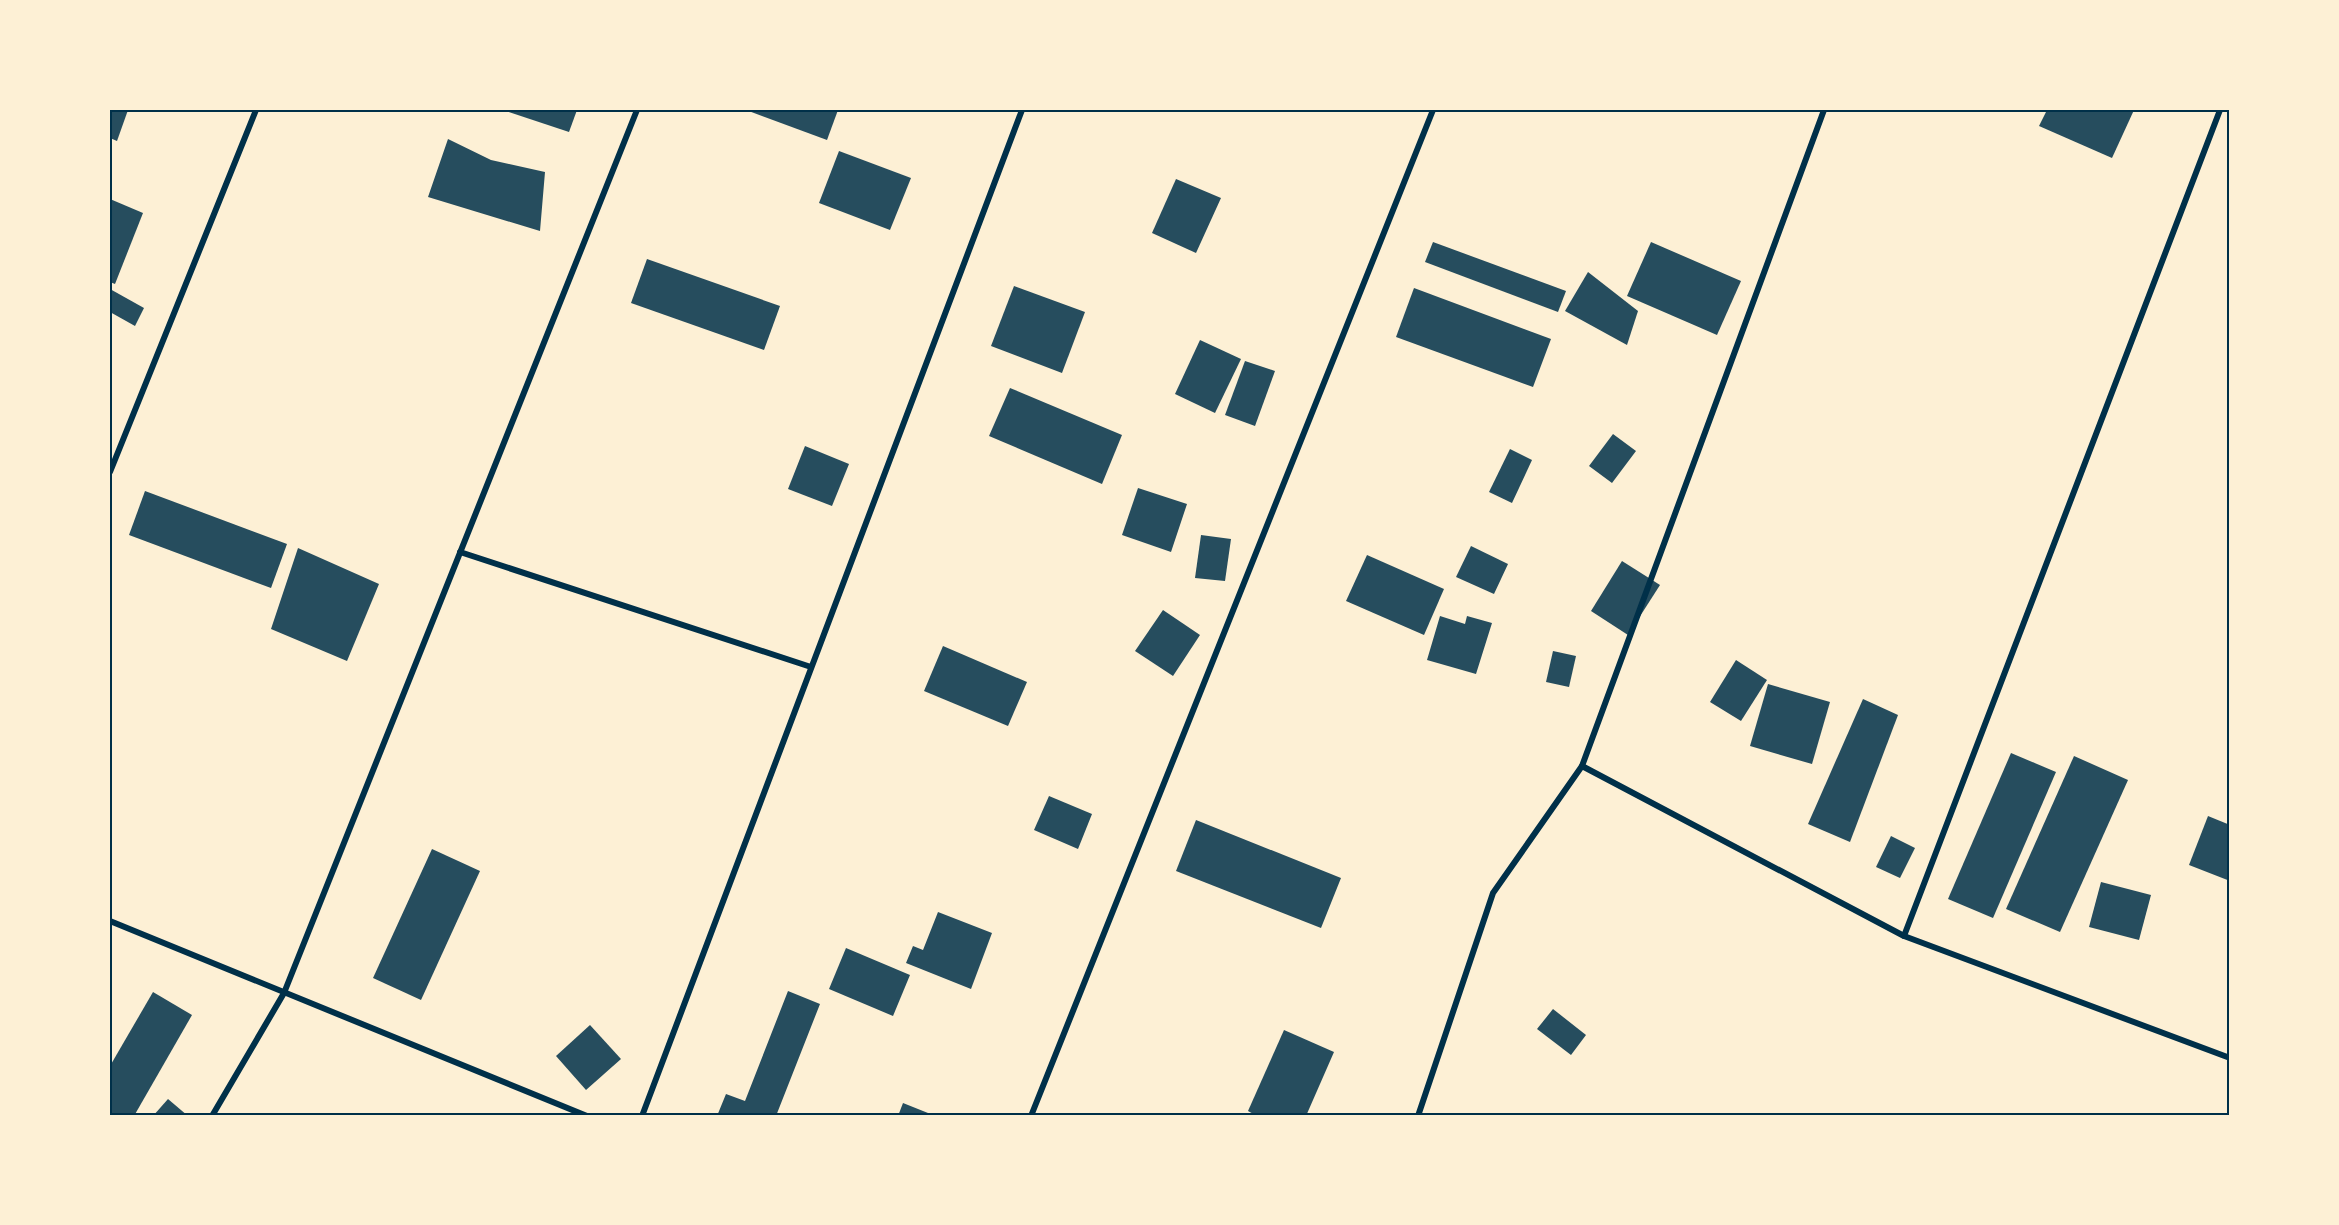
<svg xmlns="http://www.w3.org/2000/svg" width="2339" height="1225" font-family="Inter,sans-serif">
<rect width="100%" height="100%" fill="#fdf0d5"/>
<!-- building -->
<g fill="#264d5e">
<polygon points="110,110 128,110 117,141 110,138"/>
<polygon points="503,110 577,110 569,132"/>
<polygon points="746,110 838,110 827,140"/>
<polygon points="2047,110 2134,110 2112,158 2039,126"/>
<polygon points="448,139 491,160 545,172 540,231 428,197"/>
<polygon points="839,151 911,178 890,230 819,203"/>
<polygon points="1176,179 1221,198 1196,253 1152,233"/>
<polygon points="110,199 143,213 115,284 110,282"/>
<polygon points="1433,242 1566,291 1558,312 1425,262"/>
<polygon points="1651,242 1741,281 1717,335 1627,296"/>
<polygon points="647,259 780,306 764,350 631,303"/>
<polygon points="1588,272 1638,311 1627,345 1565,311"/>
<polygon points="1014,286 1085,312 1062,373 991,346"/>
<polygon points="1414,288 1551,339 1533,387 1396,337"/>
<polygon points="110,289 144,308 135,326 110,312"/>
<polygon points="1200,340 1241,359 1215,413 1175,394"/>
<polygon points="1245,361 1275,371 1255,426 1225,415"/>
<polygon points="1010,388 1122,435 1102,484 989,436"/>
<polygon points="1613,434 1636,451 1612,483 1589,466"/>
<polygon points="805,446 849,464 832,506 788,489"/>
<polygon points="1510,449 1532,460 1512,503 1489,492"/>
<polygon points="1138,488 1187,504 1171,552 1122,535"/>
<polygon points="145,491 287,544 271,588 129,535"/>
<polygon points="1201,535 1231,539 1225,581 1195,578"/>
<polygon points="1471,546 1508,564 1494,594 1456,577"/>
<polygon points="298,548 379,584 347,661 271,629"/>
<polygon points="1367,555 1444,589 1424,635 1346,601"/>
<polygon points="1622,561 1660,585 1628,635 1591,611"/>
<polygon points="1163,610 1200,635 1173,676 1135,651"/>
<polygon points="1440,616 1465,624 1467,616 1492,623 1476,674 1427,660"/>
<polygon points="943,646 1027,682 1008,726 924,691"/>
<polygon points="1553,651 1576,656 1569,687 1546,682"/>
<polygon points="1736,660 1767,680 1741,721 1710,702"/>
<polygon points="1768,684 1830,702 1812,764 1750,746"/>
<polygon points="1863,699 1898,715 1850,842 1808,824"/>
<polygon points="2011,753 2056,772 1993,918 1948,899"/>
<polygon points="2074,756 2128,780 2060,932 2006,909"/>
<polygon points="1049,796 1092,814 1078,849 1034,830"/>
<polygon points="2208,816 2230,825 2230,881 2189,865"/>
<polygon points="1196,820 1341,878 1321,928 1176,871"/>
<polygon points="1891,836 1915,848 1900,878 1876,867"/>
<polygon points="432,849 480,871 421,1000 373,978"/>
<polygon points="2101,882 2151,895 2139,940 2089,927"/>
<polygon points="938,912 992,933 971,989 906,963 913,946 923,950"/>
<polygon points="846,948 910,975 893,1016 829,989"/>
<polygon points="788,991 820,1004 776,1116 717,1116 726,1094 745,1101"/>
<polygon points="153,992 192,1015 134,1116 110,1116 110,1066"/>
<polygon points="1553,1009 1586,1035 1571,1055 1537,1029"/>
<polygon points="590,1025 621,1059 586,1090 556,1056"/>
<polygon points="1284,1030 1334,1052 1306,1116 1257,1116 1248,1111"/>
<polygon points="168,1099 188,1116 153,1116"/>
<polygon points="903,1103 933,1115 933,1116 898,1116"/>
</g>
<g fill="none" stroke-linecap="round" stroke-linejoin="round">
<!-- minor -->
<g stroke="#003049" stroke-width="6">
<polyline points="110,472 256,110"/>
<polyline points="460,552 811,667"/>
<polyline points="1582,766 1904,936 2230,1058"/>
<polyline points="110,921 587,1116"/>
<polyline points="1904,936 2220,110"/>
<polyline points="212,1116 284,993 637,110"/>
<polyline points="642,1116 1022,110"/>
<polyline points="1031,1116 1433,110"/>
<polyline points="1418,1116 1493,893 1582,766 1824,110"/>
</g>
</g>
<!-- border -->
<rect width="2339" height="1225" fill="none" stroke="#fdf0d5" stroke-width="222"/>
<rect x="111" y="111" width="2117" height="1003" fill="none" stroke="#003049" stroke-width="2"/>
</svg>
